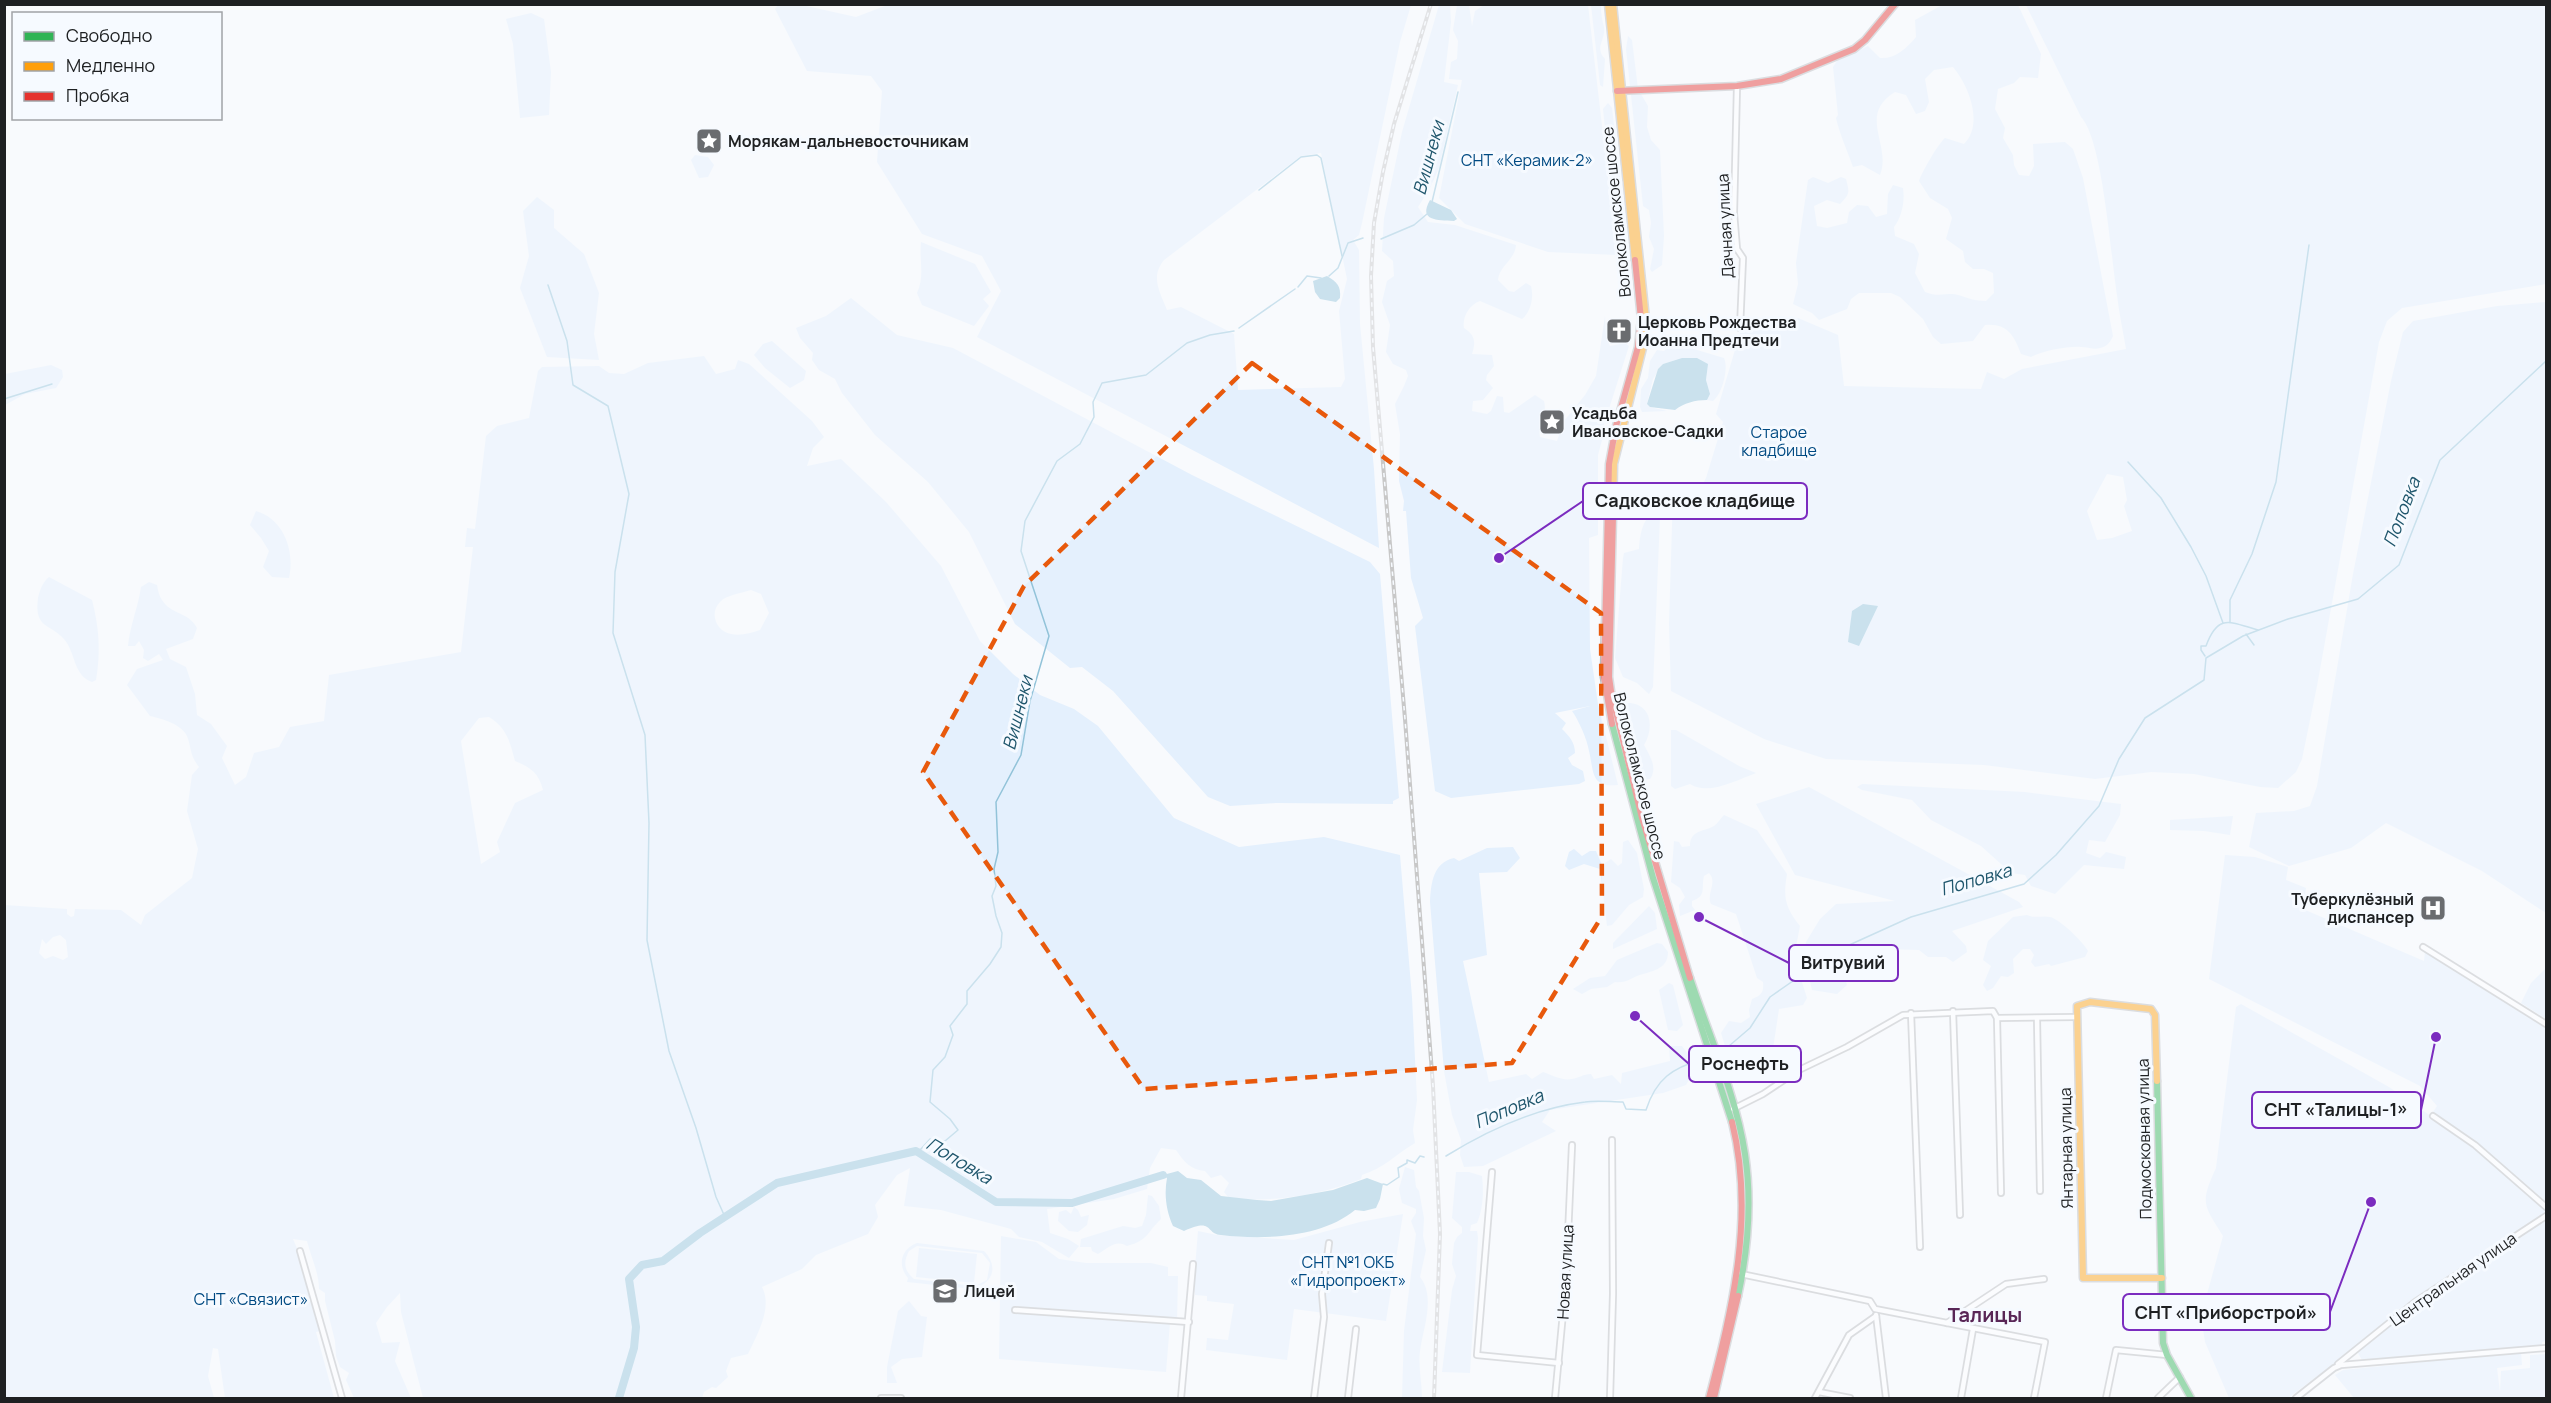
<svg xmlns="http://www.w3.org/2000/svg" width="2551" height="1403" font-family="Manrope,sans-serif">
<rect width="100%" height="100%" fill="#f8fafd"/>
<!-- green -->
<g fill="#e4f0fd" fill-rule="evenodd">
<path d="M 890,4 L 1411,5 L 1400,42 L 1362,223 L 1359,235 L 1353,240 L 1359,250 L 1360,324 L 1374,469 L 1379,548 L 977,337 L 1001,291 L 982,256 L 922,234 L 877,162 L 882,91 L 871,76 L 807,71 L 775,9 L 778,5 L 802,5 L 856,17 ZM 1321,153 L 1347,279 L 1339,311 L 1345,379 L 1341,387 L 1238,390 L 1234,334 L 1181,307 L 1167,310 C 1160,292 1150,277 1164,260 L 1301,156 Z"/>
<path d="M 1944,4 L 2018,5 L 2041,54 L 2038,78 L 2020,77 L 2014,83 L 1998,89 L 1995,109 L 2005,128 L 2003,138 L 2013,155 L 2014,165 L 2019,175 L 2029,176 L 2034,166 L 2033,144 L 2065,142 L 2073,149 L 2083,178 L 2113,336 C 2110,342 2108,346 2100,348 C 2095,350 2087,347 2081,347 C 2068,346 2042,351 2031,357 L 2021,354 C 2014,335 2007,323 1985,325 L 1973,341 L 1941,344 L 1933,337 L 1923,319 L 1900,297 L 1891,293 L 1859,293 L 1851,299 L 1847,309 L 1819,320 L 1812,313 L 1793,304 L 1798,284 L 1796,263 L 1808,180 L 1813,177 L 1828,183 L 1841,177 L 1846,179 C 1849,192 1851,193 1840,204 L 1827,200 L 1814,206 L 1817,226 L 1827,228 L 1847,223 L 1849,212 L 1857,205 L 1868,206 L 1876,217 L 1887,214 L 1888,194 L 1893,185 L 1903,188 C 1905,201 1902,217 1894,227 L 1895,236 L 1914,244 L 1919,254 L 1915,273 L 1925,292 C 1939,298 1949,292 1958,295 C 1968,298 1975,301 1986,301 L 1994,293 L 1993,273 L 1984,269 L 1973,269 L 1965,262 L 1963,251 L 1946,239 L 1952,218 L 1948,209 L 1930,198 L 1919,181 C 1922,172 1938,144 1945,138 L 1964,144 C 1984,124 1969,86 1953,67 L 1934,70 L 1925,79 L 1929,102 L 1925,111 L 1916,114 L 1906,95 L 1895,92 C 1857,115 1892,145 1880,175 L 1862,165 L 1853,167 C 1847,150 1840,135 1836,118 L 1838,115 L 1833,67 L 1837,61 L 1868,46 L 1880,58 C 1895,59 1906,49 1916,37 L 1915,20 Z"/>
<path d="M 1439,5 L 1450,5 L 1451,22 L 1444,82 L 1458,85 L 1439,168 L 1429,190 L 1418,207 L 1428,222 L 1455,225 L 1516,245 C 1515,260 1499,266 1498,280 L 1509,291 L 1514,292 L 1526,283 L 1531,286 C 1534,297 1531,312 1522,319 L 1480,301 C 1469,305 1462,317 1464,328 C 1475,335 1476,342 1472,354 L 1492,355 L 1494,366 L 1487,375 L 1486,380 L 1493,388 L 1483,400 L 1473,401 L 1472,411 L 1487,414 L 1491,411 L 1497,396 L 1503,397 L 1504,412 L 1509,413 L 1535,395 L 1544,401 C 1548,416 1537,423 1540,437 L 1557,441 L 1564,421 L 1585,395 L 1596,376 L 1605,316 L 1606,337 L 1610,346 L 1625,343 L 1629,346 L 1601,434 L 1602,440 L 1598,455 L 1598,535 L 1589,538 L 1590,649 L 1598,704 L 1618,785 C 1590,788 1594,771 1589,751 C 1587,739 1579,721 1572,711 L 1590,706 L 1555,713 L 1566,723 L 1562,729 C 1569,736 1575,742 1575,753 L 1568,758 L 1572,765 L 1583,771 L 1585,781 L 1579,784 L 1451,798 L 1435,791 L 1415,626 L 1423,618 L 1411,578 L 1406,511 L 1403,511 L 1404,501 L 1399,481 L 1400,434 L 1395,404 L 1404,386 L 1408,376 L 1406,370 L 1393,364 L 1386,352 L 1390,325 L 1382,302 L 1387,281 L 1394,276 L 1393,261 L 1382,251 L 1384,218 L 1402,132 Z"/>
<polygon points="1457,5 1469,5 1472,26 1475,11 1484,5 1588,5 1617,255 1548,252 1465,224 1439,198 1462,80 1449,79 1451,62 1457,59 1458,41 1453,30"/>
<path d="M 1591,5 L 1600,5 L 1601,7 C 1601,14 1602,20 1604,27 C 1606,40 1594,47 1605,59 L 1603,87 L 1600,85 Z"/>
<path d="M 2026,5 L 2546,5 L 2546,284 L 2402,308 L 2387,321 L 2379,342 L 2317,686 L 2302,759 L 2296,772 L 2278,788 L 2260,787 L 2194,774 L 2151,772 L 2095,779 L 1984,765 L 1826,759 L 1764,739 L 1671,691 L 1669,624 L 1673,493 L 1699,491 L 1706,478 L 1723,422 L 1716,414 L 1740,333 L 1798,318 L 1838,335 L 1844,386 L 1981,389 L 1987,372 L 2004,379 L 2022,369 L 2126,349 C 2123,331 2119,313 2117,295 C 2111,258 2103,140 2081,117 ZM 2107,474 L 2123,477 L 2127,500 L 2124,506 L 2132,531 L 2112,538 L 2097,540 L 2087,511 Z"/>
<polygon points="531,13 544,19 551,72 549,115 520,118 513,44 506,19"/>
<polygon points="1628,36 1632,40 1638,89 1648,106 1647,127 1651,140 1660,150 1664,236 1662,265 1652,272 1650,269 1654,249 1649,237 1651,223 1649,210 1643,206 1626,49"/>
<polygon points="1608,103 1612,108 1631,271 1629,276 1622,276 1620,271 1603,109"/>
<polygon points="695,155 708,157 714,165 708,177 699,178 691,160"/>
<polygon points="537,197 554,210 554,228 584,254 599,293 594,334 599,360 547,357 520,288 529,256 523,211"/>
<path d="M 921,242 L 975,264 L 991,292 L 983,299 L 989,306 L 974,326 L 922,305 L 917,293 C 925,276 919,260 921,242 Z"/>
<polygon points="851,298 897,335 953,348 1192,475 1370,562 1380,574 1399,798 1393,801 1393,804 1276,803 1230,806 1208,797 1113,691 1082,667 1070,668 1015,624 969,532 928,482 875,435 842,393 835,379 819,370 812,360 813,353 800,338 796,328 826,316"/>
<polygon points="2546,302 2546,913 2482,871 2386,823 2351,848 2289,866 2249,847 2256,813 2294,811 2310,806 2317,786 2353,574 2391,381 2403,332 2413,321 2497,306"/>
<polygon points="772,341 806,371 804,380 790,388 765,368 754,355 763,344"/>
<path d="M 1677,344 L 1724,358 C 1729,369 1722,394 1713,401 L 1707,400 L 1710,394 L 1706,380 L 1707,373 L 1697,358 L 1682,358 L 1663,364 L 1653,379 L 1647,404 L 1650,407 L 1667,411 L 1642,412 L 1640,407 L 1641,389 L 1648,378 L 1650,361 L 1657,350 L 1664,351 L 1670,345 Z"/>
<path d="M 704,356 L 716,374 L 735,369 L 738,360 L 749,364 L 812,421 L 824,437 L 813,448 L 807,466 L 841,459 L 886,502 L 941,566 L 980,641 L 1013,674 L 1040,695 L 1074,709 L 1098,726 L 1174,818 L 1239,847 L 1324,837 L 1400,855 L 1412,997 L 1417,1100 L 1413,1130 L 1415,1143 C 1395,1155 1384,1168 1362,1175 L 1361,1179 C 1321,1195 1269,1204 1228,1197 L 1224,1192 L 1229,1183 L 1221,1175 L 1211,1178 L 1205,1171 C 1191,1170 1184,1162 1176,1150 L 1161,1148 L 1150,1168 L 1147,1189 L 1114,1199 L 1047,1209 L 1050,1233 L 1068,1239 L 1079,1246 L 1069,1258 L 1042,1242 L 1019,1237 L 1011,1229 L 941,1210 L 904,1206 L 910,1168 L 897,1175 L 875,1205 L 878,1217 L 868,1234 L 816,1255 L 802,1269 L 762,1287 C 773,1308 757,1334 748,1354 L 731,1358 L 726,1371 L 728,1377 L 716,1388 L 712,1387 L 704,1392 L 702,1398 L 423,1398 L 401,1312 L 400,1293 L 387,1307 L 376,1323 L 382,1343 L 400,1342 L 395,1361 L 411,1398 L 354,1398 L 346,1380 L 349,1373 L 340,1367 L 336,1356 L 335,1341 L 325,1301 L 325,1293 L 319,1289 C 319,1273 311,1257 307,1241 L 293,1239 L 302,1260 L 321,1331 L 316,1332 L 334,1398 L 225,1398 L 218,1349 L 213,1348 L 208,1376 L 214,1398 L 5,1398 L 4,905 L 67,909 L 67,914 L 71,917 L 74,916 L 75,909 L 121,910 L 141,925 L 145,915 L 192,878 L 198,849 L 187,811 L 192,775 L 199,767 C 189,754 192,749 187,736 C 181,724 163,719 150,716 L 127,685 L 137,669 L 163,660 L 159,654 L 148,661 L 143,658 L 144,650 L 139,641 L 135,646 L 128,646 C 130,625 138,608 141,587 L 149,582 L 157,585 C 158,590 159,596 162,600 C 171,615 188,611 197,628 L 193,639 L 166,649 L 170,659 L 186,667 L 195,694 L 197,715 L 211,724 L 227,746 L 222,758 L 235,785 L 246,777 L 254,753 L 279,747 L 290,727 L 324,721 L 329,675 L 461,652 L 473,547 L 465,547 L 467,528 L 475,529 L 486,436 L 497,426 L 529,418 L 538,371 L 542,367 L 599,366 L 609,373 L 624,374 L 648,363 ZM 751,590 L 761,594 L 769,613 L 760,630 C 751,633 741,636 731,634 C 716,631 709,613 720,602 C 726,595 742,593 751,590 ZM 489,717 C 507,728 510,742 515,761 C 530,767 539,773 543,790 L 515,803 L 497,842 L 500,852 L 481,864 L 461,741 L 479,718 ZM 60,935 L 66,940 L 68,957 L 63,960 L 53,956 L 45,959 L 39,953 L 42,939 L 46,944 L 53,937 Z"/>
<polygon points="51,365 62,370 63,377 56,388 25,394 5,405 5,374"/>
<path d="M 256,511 C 284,519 295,551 289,578 L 272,577 L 263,567 L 269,551 L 261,538 L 250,525 Z"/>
<path d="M 1658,511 L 1660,517 L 1653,687 L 1649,694 L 1637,683 L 1623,677 L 1615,658 L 1623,558 L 1624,553 L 1639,549 C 1640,535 1642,516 1658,511 Z"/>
<path d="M 49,577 L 92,600 C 99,627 101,652 96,680 L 92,682 C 73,675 76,653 64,639 C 50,623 34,629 38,598 C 40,590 42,583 49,577 Z"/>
<path d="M 1626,703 C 1651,702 1655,727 1644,745 C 1650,756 1658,768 1650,779 L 1641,780 L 1625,714 Z"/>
<path d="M 1671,730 L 1676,730 L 1739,766 L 1756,773 C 1737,780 1708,796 1690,784 L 1675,789 L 1671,786 Z"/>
<polygon points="1862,784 2025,792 2121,804 2120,815 2105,842 2089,840 2086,853 2100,858 2106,852 2126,857 2124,869 2084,865 2055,894 2031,886 2025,875 2011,873 1981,846 1931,820 1912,800 1862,790 1857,787"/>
<polygon points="1809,787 2019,902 2023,907 1952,931 1966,946 1967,952 1953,962 1946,957 1928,957 1919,950 1885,949 1843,971 1847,985 1837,994 1812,990 1804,956 1806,942 1820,919 1836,904 1895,901 1795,875 1756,804"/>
<path d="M 1724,815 L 1757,830 L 1787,874 C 1783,898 1785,907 1800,926 L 1794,957 L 1807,998 L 1803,1005 L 1779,1009 L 1771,1062 L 1767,1062 L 1764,1082 L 1736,1082 L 1721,1033 L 1729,1021 L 1741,1023 L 1750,1017 L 1749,1010 L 1752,999 C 1761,995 1764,993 1763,982 L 1757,978 L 1736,914 L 1711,904 C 1706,893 1718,883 1709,873 L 1704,876 C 1701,888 1707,896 1692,901 L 1692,906 L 1695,910 L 1680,916 L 1679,905 L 1685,897 L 1680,888 L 1671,882 L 1674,841 L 1679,842 L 1682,847 L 1690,846 C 1690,830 1703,832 1714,826 C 1718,823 1721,818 1724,815 Z"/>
<polygon points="2233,816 2230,835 2204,831 2170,830 2170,820"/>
<polygon points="1628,840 1637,853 1644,889 1643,897 1629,905 1612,925 1607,926 1600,869 1584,864 1569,870 1565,866 1569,852 1574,849 1582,856 1590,851 1596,851 1602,865 1611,859 1618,866 1622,863 1623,842"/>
<path d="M 1513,847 L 1520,858 L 1507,872 L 1479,873 L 1487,955 L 1463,961 L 1489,1082 L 1526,1074 L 1532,1079 L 1543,1072 C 1552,1075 1562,1081 1572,1079 C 1579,1078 1583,1074 1591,1074 L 1594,1079 L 1612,1075 L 1621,1084 L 1622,1073 L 1670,1061 L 1669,1046 L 1682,1046 L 1697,1066 L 1686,1085 L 1663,1093 L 1550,1110 L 1542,1122 L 1556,1131 L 1483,1166 L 1464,1167 L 1460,1155 L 1461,1140 L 1452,1115 L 1444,1071 L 1430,902 C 1431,883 1433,863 1454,858 L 1459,861 L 1487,848 Z"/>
<polygon points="2225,855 2255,857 2288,867 2286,880 2306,888 2303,909 2424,961 2425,951 2546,1028 2546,1202 2475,1141 2433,1112 2437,1106 2420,1086 2209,979"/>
<polygon points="1649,906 1655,913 1657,929 1613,949 1613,943"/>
<path d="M 2027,915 C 2035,919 2042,915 2050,917 C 2060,919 2084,943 2088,951 L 2085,957 L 2051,966 L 2049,964 L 2035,967 L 2031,962 L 2034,955 L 2030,949 L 2023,949 L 2013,959 L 2014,973 L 2008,977 L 2001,976 L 1993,988 L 1987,991 L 1983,985 L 1991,966 L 1983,960 L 1988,941 L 2013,917 Z"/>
<path d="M 1657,943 L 1662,944 L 1668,952 C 1668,970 1651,971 1637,976 C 1628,980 1625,983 1615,982 L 1607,987 L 1591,989 L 1582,994 L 1573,989 L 1590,978 L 1605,976 L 1617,960 Z"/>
<polygon points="2546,968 2546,1019 2521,1003 2531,983"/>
<polygon points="1669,983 1673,985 1683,1025 1677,1031 1668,1030 1659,990"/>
<path d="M 2241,1004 L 2389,1087 L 2461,1137 L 2546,1210 L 2546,1341 L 2542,1342 L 2542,1345 L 2362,1360 L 2355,1348 L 2288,1398 L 2229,1398 L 2205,1342 L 2201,1316 L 2223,1236 C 2203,1204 2200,1203 2216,1168 L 2236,1007 Z"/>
<path d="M 1405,1167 L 1414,1170 L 1416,1187 L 1419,1191 L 1424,1218 L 1423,1236 L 1426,1250 L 1420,1277 C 1436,1297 1423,1328 1420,1351 C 1418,1366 1422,1383 1422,1398 L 1402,1398 L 1404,1331 L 1416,1234 L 1411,1221 L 1416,1213 L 1416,1209 L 1402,1203 L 1399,1189 Z"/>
<path d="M 1456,1172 L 1469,1172 L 1482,1176 C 1484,1192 1483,1209 1477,1223 L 1471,1225 L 1470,1231 L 1477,1231 L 1478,1238 L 1470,1373 L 1442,1372 L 1452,1290 L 1456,1276 L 1452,1264 L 1454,1243 L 1457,1237 L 1462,1233 L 1462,1227 L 1452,1218 Z"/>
<path d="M 1148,1195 L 1152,1196 L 1159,1206 L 1161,1219 C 1147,1232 1149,1240 1127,1246 C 1116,1239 1108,1248 1098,1254 L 1092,1251 L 1091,1247 L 1080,1247 L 1081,1239 L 1123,1226 L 1135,1228 L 1142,1226 L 1146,1215 Z"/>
<polygon points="1074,1207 1078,1210 1081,1217 1089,1215 1087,1225 1078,1232 1069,1231 1058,1221 1059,1212 1066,1210 1071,1214"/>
<polygon points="1403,1214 1386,1321 1294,1309 1287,1360 1206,1350 1207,1338 1228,1340 1234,1304 1207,1301 1207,1296 1195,1295 1194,1280 1198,1231 1217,1235 1294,1240 1360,1222"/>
<polygon points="1001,1236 1036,1242 1059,1259 1086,1263 1151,1263 1168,1267 1168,1276 1178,1276 1177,1323 1170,1323 1166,1372 999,1359"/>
<path d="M 917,1243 L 984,1251 C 994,1261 997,1276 982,1285 L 982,1290 L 907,1282 L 908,1278 C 897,1265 901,1249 917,1243 ZM 917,1246 L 982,1253 L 990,1263 L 987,1280 L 975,1286 L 914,1279 C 904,1271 903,1262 909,1251 Z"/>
<polygon points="919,1248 977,1254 974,1283 916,1277"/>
<polygon points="909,1301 921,1316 927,1317 922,1357 902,1359 891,1367 897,1383 887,1383 887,1367 898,1311"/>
<polygon points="2521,1352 2522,1365 2497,1368 2500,1392 2501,1371 2530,1368 2530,1355 2546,1354 2546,1398 2354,1398 2335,1375 2343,1370"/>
</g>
<!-- water -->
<g fill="#92c3d9">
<path d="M 1430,200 L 1451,210 L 1457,219 L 1454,221 C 1437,220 1418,221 1430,200 Z"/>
<path d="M 1327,276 C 1337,282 1341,286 1340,298 L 1336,302 L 1320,299 L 1315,292 L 1313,281 Z"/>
<path d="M 1682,358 L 1697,358 L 1708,364 L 1706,380 L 1710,394 L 1707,400 C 1695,400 1684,403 1675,410 L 1650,407 L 1647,404 L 1658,369 L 1663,364 Z"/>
<polygon points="1863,604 1878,606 1859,646 1848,642 1852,611"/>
<path d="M 1178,1171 L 1187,1178 L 1201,1180 L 1221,1196 L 1257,1200 L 1271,1201 L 1333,1190 L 1367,1178 L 1383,1184 L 1380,1199 L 1376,1208 L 1364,1211 L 1355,1210 C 1321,1238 1264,1240 1221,1235 C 1205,1234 1214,1217 1184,1231 L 1173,1226 C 1166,1211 1164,1194 1167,1178 L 1163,1175 Z"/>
</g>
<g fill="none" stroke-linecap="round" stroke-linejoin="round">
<!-- stream -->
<g stroke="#92c3d9" stroke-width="1.5">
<polyline points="1259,190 1301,157 1317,155 1321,158 1342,256"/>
<polyline points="1432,202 1458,92"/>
<polyline points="1381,239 1414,225 1427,214"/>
<polyline points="1329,276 1338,268 1348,243 1363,238"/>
<polyline points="548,285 567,341 573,385 608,406 629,494 615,572 613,633 645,735 649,823 647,940 669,1051 696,1128 716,1197 725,1217"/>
<polyline points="1298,287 1307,276 1321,278"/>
<polyline points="1239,328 1295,289"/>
<polyline points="4,399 52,384"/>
<polyline points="2128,462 2161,498 2191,547 2206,576 2223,623"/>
<polyline points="2230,622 2230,600 2252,554 2276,482 2309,245"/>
<polyline points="2246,634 2254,645"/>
<path d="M 2205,656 L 2201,650 L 2201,646 L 2206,646 C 2218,613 2230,622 2258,630"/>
<polyline points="1722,1052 1750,1028 1770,997 1836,951 1911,917 2024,884 2056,855 2099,806 2119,759 2145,718 2204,680 2206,658 2243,636 2288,619 2358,599 2399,565 2440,460 2546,361"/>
<polyline points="916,1151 921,1149 930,1139 945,1141 958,1130 950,1119 930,1102 933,1070 945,1057 953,1035 950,1026 967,1004 967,991 990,964 1001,947 1002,933 996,916 992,896 996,886 994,869 998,852 996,802 1021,755 1030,701 1049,636 1021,551 1025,521 1057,461 1080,444 1094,417 1093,402 1102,383 1146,375 1187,343 1210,335 1234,331"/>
<path d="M 1446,1156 C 1488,1130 1536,1108 1585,1102 C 1597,1100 1611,1102 1623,1102 L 1626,1109 L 1646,1110 C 1656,1079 1672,1068 1703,1059"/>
<polyline points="1383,1184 1387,1185 1399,1177 1398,1168 1407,1163 1407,1160 1415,1163 1420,1156 1424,1157"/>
</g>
<!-- river -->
<polyline stroke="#92c3d9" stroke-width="8" points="619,1398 634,1348 636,1327 629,1279 642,1265 663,1261 700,1233 777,1183 916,1151 996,1202 1072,1203 1163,1175"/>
<defs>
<g id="street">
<polyline points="1737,86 1734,213 1737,249 1743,258 1740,328"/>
<polyline points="2423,947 2546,1024"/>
<polyline points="1953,1011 1960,1215"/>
<polyline points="1911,1013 1920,1247"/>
<polyline points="1997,1018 2076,1017"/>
<polyline points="2037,1018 2040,1191"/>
<polyline points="1733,1109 1763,1094 1799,1070 1847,1047 1903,1015 1993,1011 1997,1018 2001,1193"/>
<polyline points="2433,1116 2475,1145 2546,1207"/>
<polyline points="1492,1172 1477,1355 1559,1363"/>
<polyline points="300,1251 342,1398"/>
<polyline points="1741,1274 1870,1301 1875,1309 2045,1342 2034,1398"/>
<polyline points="1015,1310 1189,1322"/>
<polyline points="1876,1315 1886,1398"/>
<polyline points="1947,1323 2006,1284 2044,1279"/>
<polyline points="2338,1364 2415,1302 2546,1216"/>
<polyline points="1819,1392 1850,1398"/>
<polyline points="881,1398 901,1398"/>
<polyline points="1181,1398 1193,1264"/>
<polyline points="1314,1398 1324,1317 1322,1294 1329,1243"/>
<polyline points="1348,1398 1356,1329"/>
<polyline points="1555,1398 1566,1281 1572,1145"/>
<polyline points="1610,1398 1613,1294 1612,1140"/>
<polyline points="1815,1398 1849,1335 1876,1316"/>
<polyline points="1961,1398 1973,1329"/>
<polyline points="2106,1398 2116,1350 2167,1355"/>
<polyline points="2158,1398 2180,1377"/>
<polyline points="2296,1398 2334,1368 2341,1365 2546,1348"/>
</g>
<g id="fast">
<polyline points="1612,724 1653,878 1732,1122"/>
<path d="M 1690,978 C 1709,1036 1736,1094 1745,1154 C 1752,1201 1748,1250 1738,1296"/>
<polyline points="2157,1081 2163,1343 2167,1355 2191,1398"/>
</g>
<g id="slow">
<polyline points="1608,4 1635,260"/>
<polyline points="1613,516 1614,464 1643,348 1646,319 1613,4"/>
<polyline points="2157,1081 2155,1015 2151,1009 2090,1002 2077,1006 2083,1278 2162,1278"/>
</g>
<g id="jam">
<polyline points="1617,91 1737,86 1781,79 1854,49 1865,40 1895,4"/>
<polyline points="1613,516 1609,677 1611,691 1642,818 1690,978"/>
<polyline points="1612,724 1604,677 1609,464 1616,426 1638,347 1641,319 1635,260"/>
<path d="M 1709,1398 C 1733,1307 1755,1215 1732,1122"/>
<polyline points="1714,1398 1738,1296"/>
</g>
</defs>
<!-- street casing -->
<use href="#street" stroke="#b9bbbd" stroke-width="8"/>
<!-- fast casing -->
<use href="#fast" stroke="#b9bbbd" stroke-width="9"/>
<!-- slow casing -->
<use href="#slow" stroke="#b9bbbd" stroke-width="9"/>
<!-- jam casing -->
<use href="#jam" stroke="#b9bbbd" stroke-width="9"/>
<!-- street -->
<use href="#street" stroke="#fefeff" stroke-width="4.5"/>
<!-- fast -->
<use href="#fast" stroke="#30b455" stroke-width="6"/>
<!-- slow -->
<use href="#slow" stroke="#ff9f0a" stroke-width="6"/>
<!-- jam -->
<use href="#jam" stroke="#e5322d" stroke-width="6"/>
<defs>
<polyline id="rail" points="1431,4 1394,124 1383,172 1374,223 1371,276 1373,347 1405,719 1433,1086 1440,1234 1434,1398"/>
</defs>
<!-- rail casing -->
<use href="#rail" stroke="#c8c8c8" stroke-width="4"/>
<!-- rail -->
<use href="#rail" stroke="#f6faff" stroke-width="1.5" stroke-dasharray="4.5" stroke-linecap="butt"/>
</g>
<!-- marked area -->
<path d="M0 0H2551V1403H0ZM 1252,363 L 1601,613 L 1602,916 L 1512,1063 L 1144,1089 L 923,772 L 1024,586 Z" fill="#f8fafd" fill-opacity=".55" fill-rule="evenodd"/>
<path fill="none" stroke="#e8590c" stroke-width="4.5" stroke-dasharray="12 8" stroke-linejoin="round" d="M 1252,363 L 1601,613 L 1602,916 L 1512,1063 L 1144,1089 L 923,772 L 1024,586 Z"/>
<!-- icons -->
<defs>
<symbol id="sight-square" viewBox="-11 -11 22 22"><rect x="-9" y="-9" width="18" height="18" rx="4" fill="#6a6c6f" stroke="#f6faff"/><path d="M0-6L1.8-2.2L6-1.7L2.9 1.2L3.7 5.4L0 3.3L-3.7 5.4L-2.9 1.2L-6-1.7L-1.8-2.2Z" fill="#fff"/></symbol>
<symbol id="church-square" viewBox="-11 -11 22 22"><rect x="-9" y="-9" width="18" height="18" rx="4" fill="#6a6c6f" stroke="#f6faff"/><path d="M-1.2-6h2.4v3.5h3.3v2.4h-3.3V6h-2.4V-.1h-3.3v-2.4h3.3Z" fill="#fff"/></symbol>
<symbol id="hospital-square" viewBox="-11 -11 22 22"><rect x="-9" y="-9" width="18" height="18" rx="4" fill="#6a6c6f" stroke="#f6faff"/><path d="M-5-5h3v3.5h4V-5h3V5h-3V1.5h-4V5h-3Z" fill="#fff"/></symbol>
<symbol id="school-square" viewBox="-11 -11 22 22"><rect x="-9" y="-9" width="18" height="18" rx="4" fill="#6a6c6f" stroke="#f6faff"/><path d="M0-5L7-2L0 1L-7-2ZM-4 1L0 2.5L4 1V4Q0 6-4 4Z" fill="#fff"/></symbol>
</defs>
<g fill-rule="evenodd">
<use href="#sight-square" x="694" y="126" width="30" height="30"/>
<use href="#church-square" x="1604" y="316" width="30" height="30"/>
<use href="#sight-square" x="1537" y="407" width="30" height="30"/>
<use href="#hospital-square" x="2418" y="893" width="30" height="30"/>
<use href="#school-square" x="930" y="1276" width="30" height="30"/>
</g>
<g text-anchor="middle" stroke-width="6" stroke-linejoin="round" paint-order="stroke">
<!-- poi labels -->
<g font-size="16" font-weight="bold" fill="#1e2022" stroke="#f6faff" text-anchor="start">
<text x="728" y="147">Морякам-дальневосточникам</text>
<text x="1638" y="328">Церковь Рождества<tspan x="1638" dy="18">Иоанна Предтечи</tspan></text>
<text x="1572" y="419">Усадьба<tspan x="1572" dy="18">Ивановское-Садки</tspan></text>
<text x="2414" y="905" text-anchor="end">Туберкулёзный<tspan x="2414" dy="18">диспансер</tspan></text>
<text x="964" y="1297">Лицей</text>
</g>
<!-- park labels -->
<g font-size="16" fill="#004a82" stroke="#f6faff">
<text x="1527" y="166">СНТ «Керамик-2»</text>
<text x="1779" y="438">Старое<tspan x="1779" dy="18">кладбище</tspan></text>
<text x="1348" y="1268">СНТ №1 ОКБ<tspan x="1348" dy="18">«Гидропроект»</tspan></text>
<text x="251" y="1305">СНТ «Связист»</text>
</g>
<!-- street labels -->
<g font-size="16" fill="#1e2022" stroke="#f6faff">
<text transform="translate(1616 212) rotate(-96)" y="6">Волоколамское шоссе</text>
<text transform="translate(1725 226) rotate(-93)" y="6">Дачная улица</text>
<text transform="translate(1640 776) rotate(76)" y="6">Волоколамское шоссе</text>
<text transform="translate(2144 1139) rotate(-91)" y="6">Подмосковная улица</text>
<text transform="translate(2066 1148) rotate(-91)" y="6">Янтарная улица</text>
<text transform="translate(1565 1272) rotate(-87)" y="6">Новая улица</text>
<text transform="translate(2453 1279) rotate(-35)" y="6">Центральная улица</text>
</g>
<!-- water labels -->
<g font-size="18" font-style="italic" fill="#1f566c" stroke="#f6faff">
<text transform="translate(1429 158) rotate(-75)" y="6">Вишнеки</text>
<text transform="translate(2402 512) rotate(-69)" y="6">Поповка</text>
<text transform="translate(1018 713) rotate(-76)" y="6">Вишнеки</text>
<text transform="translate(1976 880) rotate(-16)" y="6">Поповка</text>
<text transform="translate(1509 1109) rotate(-23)" y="6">Поповка</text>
<text transform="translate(959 1161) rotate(31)" y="6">Поповка</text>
</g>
<!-- quarter labels -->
<g font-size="20" font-weight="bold" fill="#592656" stroke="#f6faff">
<text x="1985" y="1322">Талицы</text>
</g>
</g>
<!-- callouts -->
<path fill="none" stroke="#7b2cbf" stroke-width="2" d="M1499 558L1583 501M1699 917L1789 963M1635 1016L1689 1064M2436 1037L2421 1110M2371 1202L2330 1312"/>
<g fill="#7b2cbf" stroke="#f6faff" stroke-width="2">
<circle cx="1499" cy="558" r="6"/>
<circle cx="1699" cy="917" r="6"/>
<circle cx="1635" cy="1016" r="6"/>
<circle cx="2436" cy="1037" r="6"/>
<circle cx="2371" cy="1202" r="6"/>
</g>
<g fill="#f6faff" stroke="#7b2cbf" stroke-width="2">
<rect x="1583" y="483" width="224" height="36" rx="6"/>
<rect x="1789" y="945" width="109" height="36" rx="6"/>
<rect x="1689" y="1046" width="112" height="36" rx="6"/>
<rect x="2252" y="1092" width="169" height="36" rx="6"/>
<rect x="2123" y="1294" width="207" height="36" rx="6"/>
</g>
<g font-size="18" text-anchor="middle" font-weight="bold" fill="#1e2022">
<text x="1695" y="507">Садковское кладбище</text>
<text x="1843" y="969">Витрувий</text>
<text x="1745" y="1070">Роснефть</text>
<text x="2336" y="1116">СНТ «Талицы-1»</text>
<text x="2226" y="1319">СНТ «Приборстрой»</text>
</g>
<!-- border -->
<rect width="2551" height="1403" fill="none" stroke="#1e2022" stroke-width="12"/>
<!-- legend -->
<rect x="12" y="12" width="210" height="108" fill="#f6faff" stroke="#a0a3a7" stroke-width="1.5"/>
<rect x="24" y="32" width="30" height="9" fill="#30b455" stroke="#a0a3a7" stroke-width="1.5"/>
<text x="66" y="42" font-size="18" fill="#1e2022">Свободно</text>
<rect x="24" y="62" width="30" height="9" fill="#ff9f0a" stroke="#a0a3a7" stroke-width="1.5"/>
<text x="66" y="72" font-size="18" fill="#1e2022">Медленно</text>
<rect x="24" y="92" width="30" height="9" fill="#e5322d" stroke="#a0a3a7" stroke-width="1.5"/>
<text x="66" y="102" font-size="18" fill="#1e2022">Пробка</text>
</svg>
